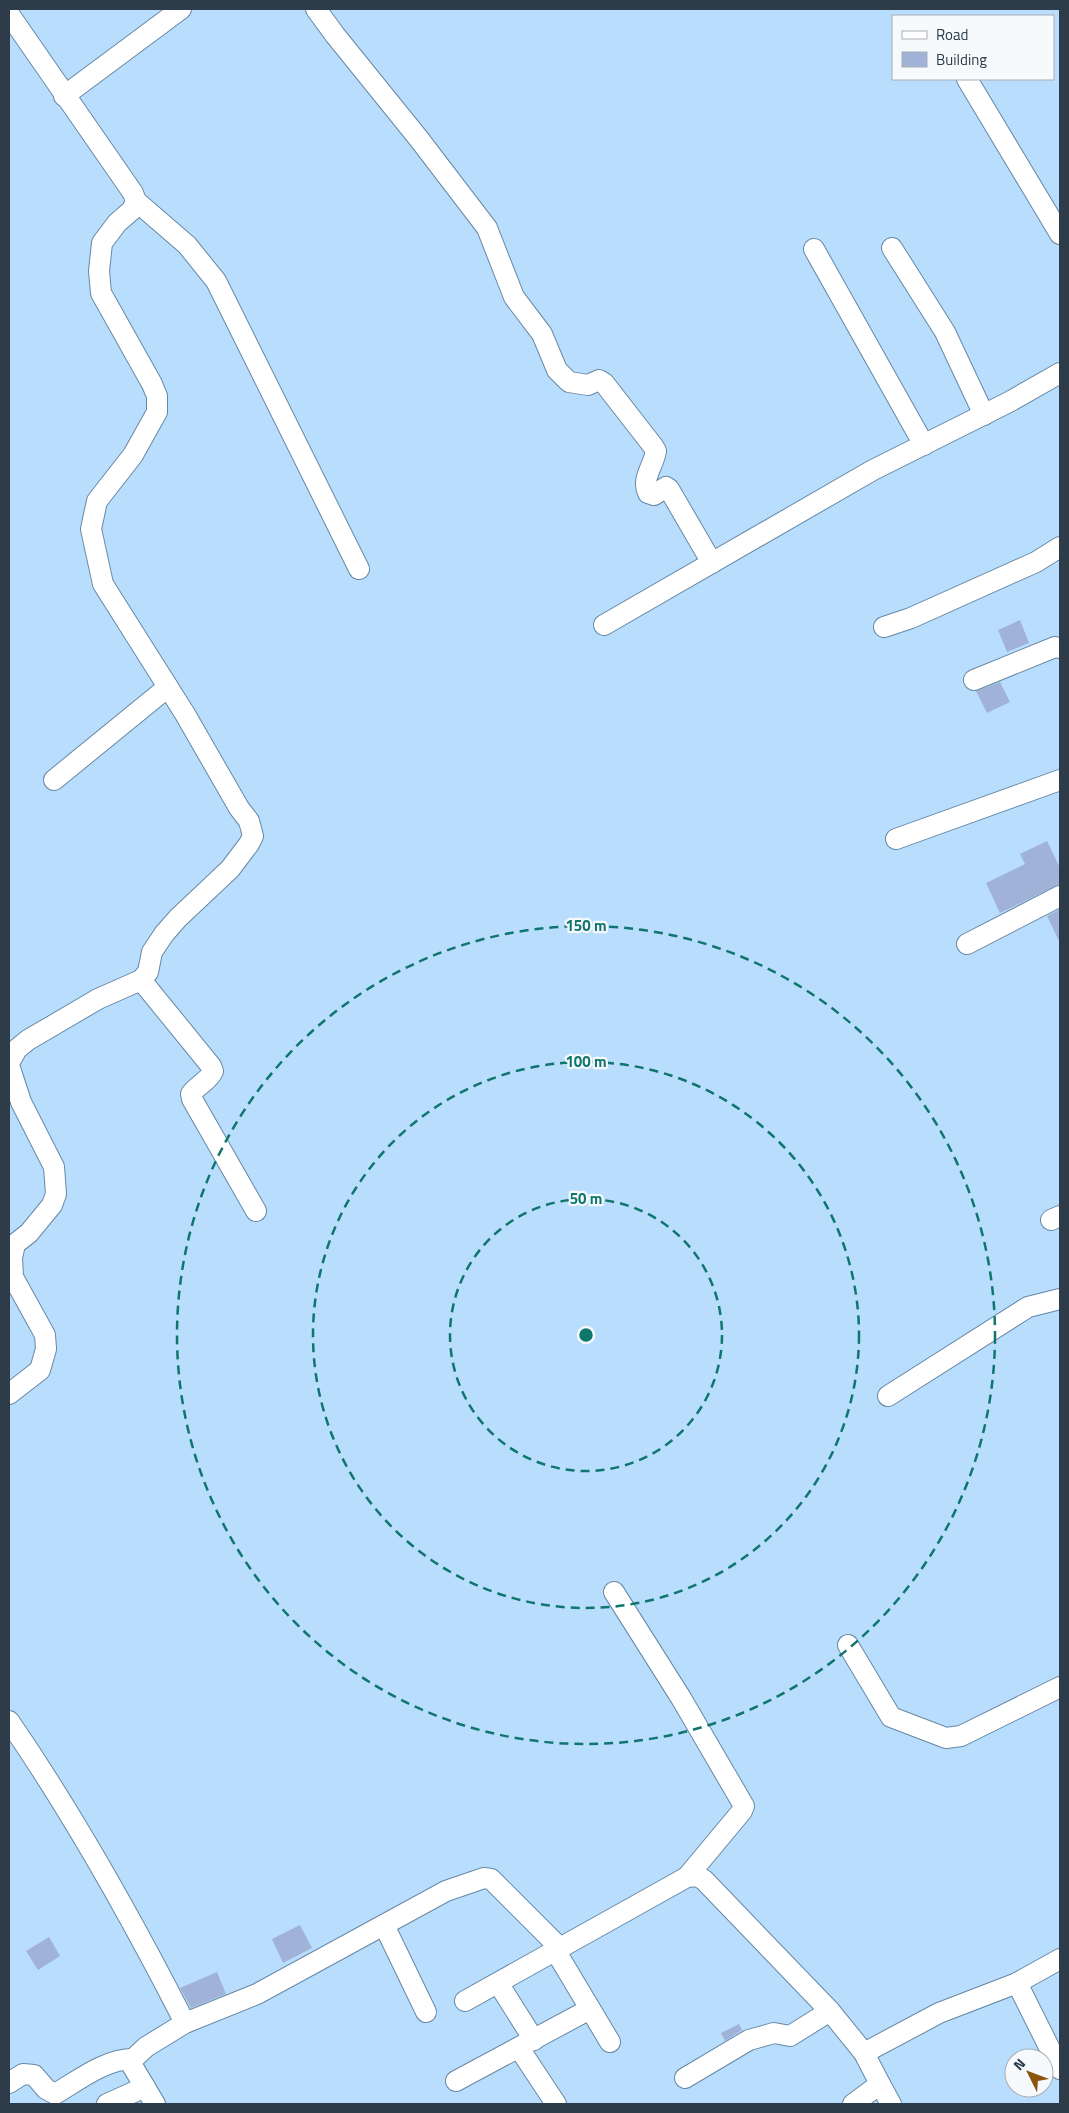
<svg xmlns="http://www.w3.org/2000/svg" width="1069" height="2113" font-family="'Titillium Web',sans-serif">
<rect width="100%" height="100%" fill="#b9ddfd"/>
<!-- building -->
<g fill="#a0b2d8">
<polygon points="1020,620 1029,643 1007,652 998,630"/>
<polygon points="1000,682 1010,702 987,713 976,691"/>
<polygon points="1047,841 1060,868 1060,884 1000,913 986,883 1025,864 1020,854"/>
<polygon points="1060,909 1060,943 1047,916"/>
<polygon points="300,1925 312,1948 283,1963 272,1939"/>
<polygon points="49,1937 60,1956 38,1970 26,1951"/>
<polygon points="217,1972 226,1994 191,2008 180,1988"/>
<polygon points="739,2024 742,2030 725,2041 721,2033"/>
</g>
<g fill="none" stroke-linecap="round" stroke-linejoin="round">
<defs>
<g id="street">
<path d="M 316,9 L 335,35 L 419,139 L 487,228 L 514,297 L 542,334 L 557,370 L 569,382 L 588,385 L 599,380 L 604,383 L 653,446 L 656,451 C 654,465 641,479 648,493 L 654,495 L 666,487 L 669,489 L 712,563"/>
<polyline points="9,14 133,193 136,201 132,210 117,223 102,243 99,271 101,293 152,384 157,396 157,412 133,455 97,501 91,529 103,584 185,714 239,808 249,821 253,836 249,844 230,869 178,918 164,934 152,952 148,972 141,980 98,999 28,1040 17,1049 9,1063"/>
<polyline points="967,79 1060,234"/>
<polyline points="64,96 181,9"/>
<polyline points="136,201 187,245 216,281 359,569"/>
<polyline points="892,248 945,332 984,415"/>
<polyline points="814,249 924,445"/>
<polyline points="604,625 873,470 1009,402 1060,373"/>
<polyline points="884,627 911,618 1036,562 1060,547"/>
<polyline points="974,680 1055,647 1060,648"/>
<polyline points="54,780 168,687"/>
<polyline points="896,839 1060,780"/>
<polyline points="967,944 1060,896"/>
<path d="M 141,980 L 211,1066 L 213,1071 C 209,1081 197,1085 191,1094 L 192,1099 L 256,1211"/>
<polyline points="9,1065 21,1102 54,1167 56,1194 52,1205 29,1233 15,1244 12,1258 13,1277 45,1335 46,1349 40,1370 9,1394"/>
<polyline points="1051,1220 1060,1216"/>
<polyline points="888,1396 1028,1307 1060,1299"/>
<polyline points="614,1592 681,1698 744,1806 742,1811 687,1877"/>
<polyline points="848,1645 891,1717 946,1738 961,1736 1060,1687"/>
<path d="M 9,1721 C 75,1817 132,1919 185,2023"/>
<polyline points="384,1925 426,2012"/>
<polyline points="555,1950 610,2042"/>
<polyline points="498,1983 534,2040"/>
<polyline points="1017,1983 1060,2069"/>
<polyline points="465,2001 687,1877 697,1876 704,1880 830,2011"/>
<polyline points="519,2048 556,2104"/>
<polyline points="864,2053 939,2013 1017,1983 1060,1959"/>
<polyline points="685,2078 749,2040 774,2033 790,2036 830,2011 864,2053 880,2084"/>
<polyline points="456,2081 590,2009"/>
<path d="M 9,2083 L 23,2074 L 34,2075 L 46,2089 L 55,2094 C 79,2080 105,2059 133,2059"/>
<polyline points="107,2104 145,2087"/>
<polyline points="155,2104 130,2062 146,2047 185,2023 257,1994 446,1891 484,1878 491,1879 560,1948"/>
<polyline points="853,2104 880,2084 891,2104"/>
</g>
</defs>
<!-- street casing -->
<use href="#street" stroke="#6688a5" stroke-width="22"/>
<!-- street -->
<use href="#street" stroke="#fff" stroke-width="20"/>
</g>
<!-- distance rings -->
<g fill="none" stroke="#0f766e" stroke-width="2.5" stroke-dasharray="9 6">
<circle cx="586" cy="1335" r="136"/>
<circle cx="586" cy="1335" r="273"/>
<circle cx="586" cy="1335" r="409"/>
</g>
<circle cx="586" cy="1335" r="8" fill="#0f766e" stroke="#f6fafd" stroke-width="2.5"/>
<g font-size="15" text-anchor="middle" font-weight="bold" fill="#0f766e" stroke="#f6fafd" stroke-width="4.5" stroke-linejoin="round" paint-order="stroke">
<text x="586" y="931">150 m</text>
<text x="586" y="1067">100 m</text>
<text x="586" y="1204">50 m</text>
</g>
<!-- border -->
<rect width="1069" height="2113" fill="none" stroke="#2d3c48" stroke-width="20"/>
<!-- legend -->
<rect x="892" y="15" width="162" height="65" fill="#f6fafd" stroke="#a6aeb5"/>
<rect x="902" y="31" width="25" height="8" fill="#ffffff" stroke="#a6aeb5"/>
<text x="936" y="40" font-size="15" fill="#2d3c48">Road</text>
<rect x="902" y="52" width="25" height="15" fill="#a0b2d8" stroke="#a6aeb5"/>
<text x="936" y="65" font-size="15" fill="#2d3c48">Building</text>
<!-- north arrow -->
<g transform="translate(1029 2073) rotate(312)"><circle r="24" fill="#f6fafd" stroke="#a6aeb5"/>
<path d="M0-4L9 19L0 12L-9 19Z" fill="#8d540c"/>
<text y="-8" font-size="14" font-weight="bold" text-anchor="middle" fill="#2d3c48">N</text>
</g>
</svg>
